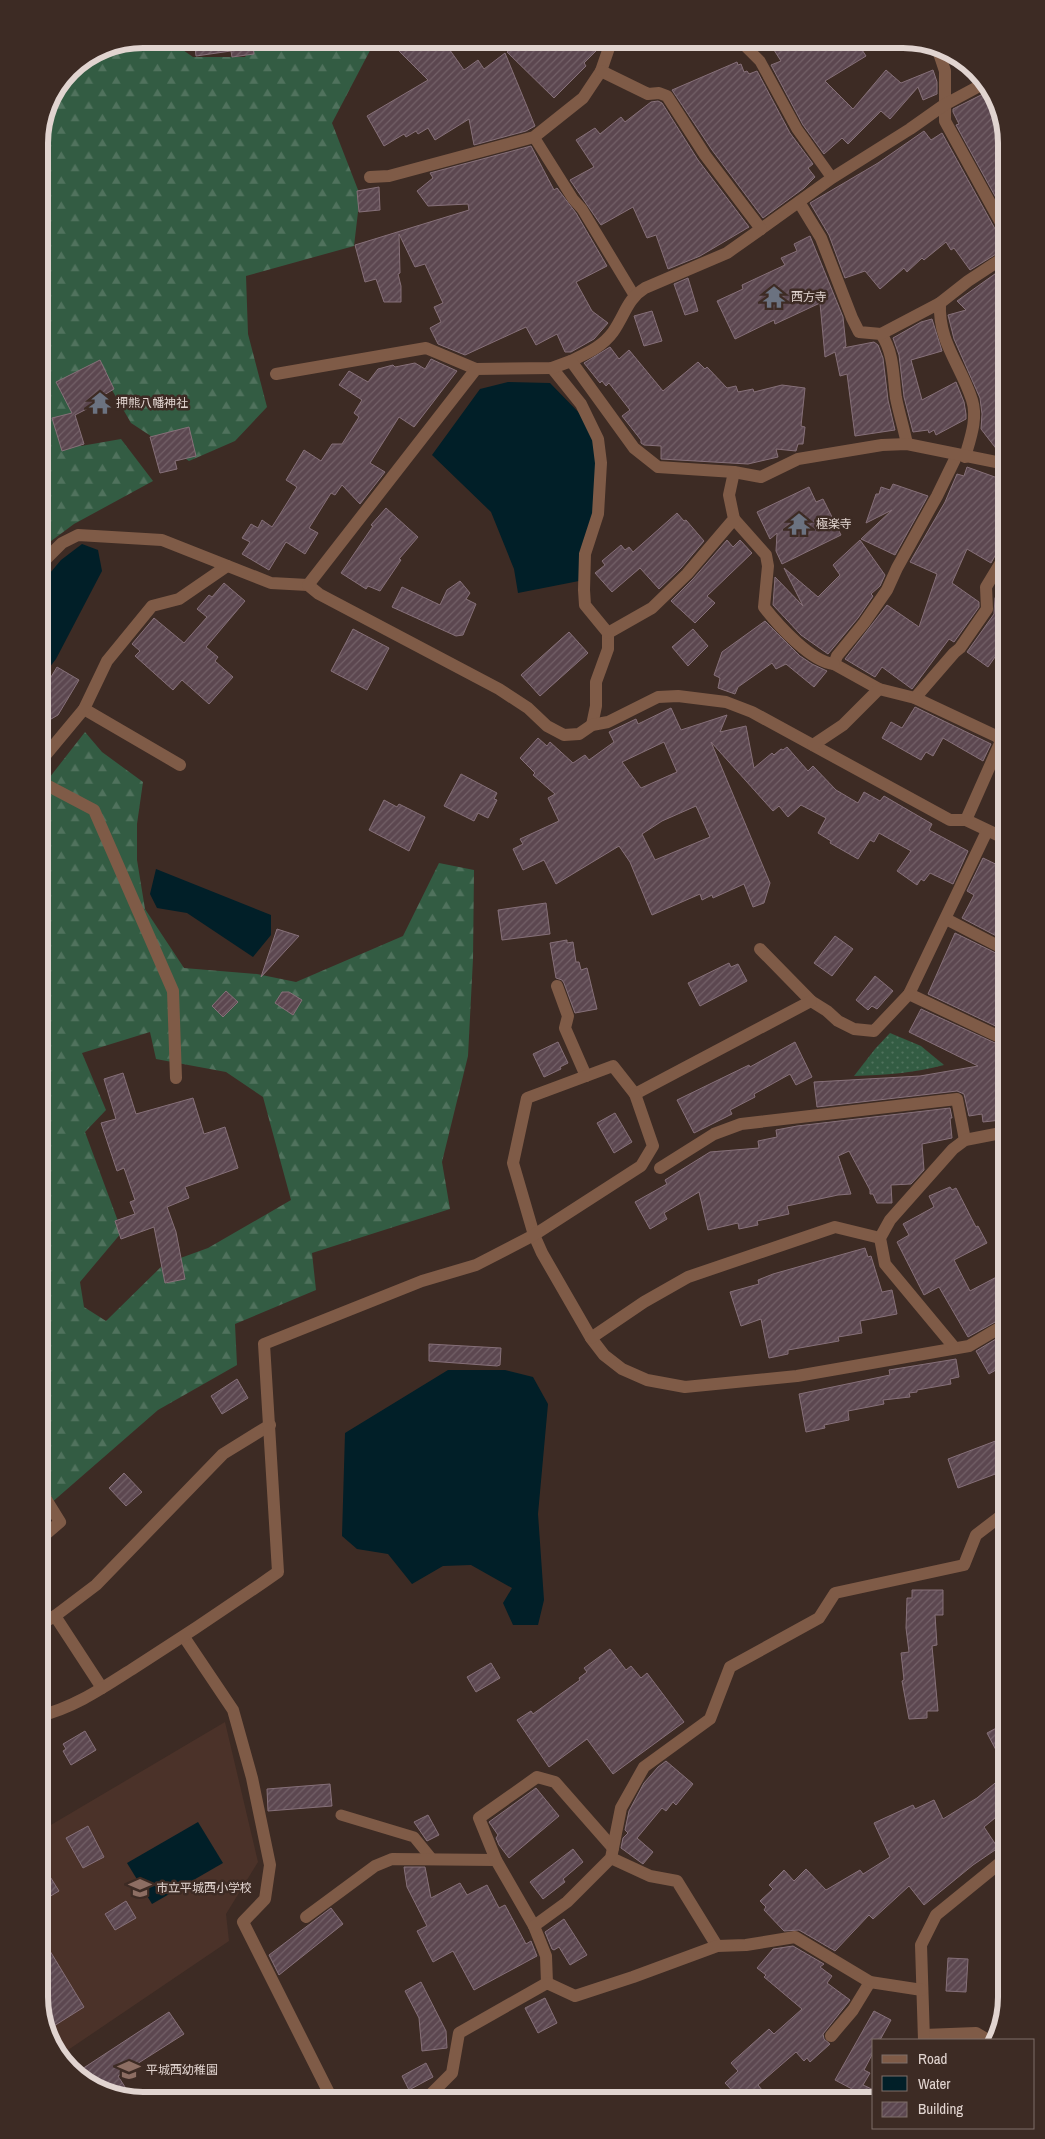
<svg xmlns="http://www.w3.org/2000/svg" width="1045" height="2139" font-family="'Archivo Narrow','Noto Sans JP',sans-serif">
<defs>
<pattern id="green-dots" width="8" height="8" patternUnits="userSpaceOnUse" patternTransform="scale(1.25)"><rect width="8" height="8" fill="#335c43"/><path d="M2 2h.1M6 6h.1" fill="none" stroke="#50725d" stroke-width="1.8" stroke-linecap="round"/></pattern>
<pattern id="forest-firs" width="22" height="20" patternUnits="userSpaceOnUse" patternTransform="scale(1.25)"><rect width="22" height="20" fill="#335c43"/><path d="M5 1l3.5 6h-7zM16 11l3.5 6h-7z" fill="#50725d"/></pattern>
<pattern id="building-hatch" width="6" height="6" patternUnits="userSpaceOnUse" patternTransform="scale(1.25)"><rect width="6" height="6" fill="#5c4750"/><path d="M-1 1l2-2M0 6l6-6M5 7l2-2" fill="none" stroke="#736168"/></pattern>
</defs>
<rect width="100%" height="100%" fill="#3d2b24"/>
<!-- built -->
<polygon fill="#4b3229" points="225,1722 258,1862 226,1914 229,1941 68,2050 85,2081 80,2079 47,2036 39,1997 39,1832"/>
<!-- green -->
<path fill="url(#green-dots)" d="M 890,1033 L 921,1046 L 944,1065 C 914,1073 885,1075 854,1076 L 875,1049 Z"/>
<!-- forest -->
<g fill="url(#forest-firs)" fill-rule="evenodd">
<polygon points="142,39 167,39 193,57 245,57 257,39 376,39 332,123 360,195 354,246 246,276 248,334 267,407 235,441 189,461 131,423 105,378 66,391 81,446 121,439 153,481 74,524 39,550 39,136 47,103 69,69 103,47"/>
<path d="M 85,732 L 102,752 L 143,782 L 137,824 L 137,860 L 145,909 L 184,968 L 257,974 L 296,982 L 403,936 L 439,863 L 474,870 L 473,959 L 468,1056 L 442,1162 L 450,1209 L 312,1253 L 316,1290 L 235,1324 L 237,1365 L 158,1410 L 50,1504 L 39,1477 L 39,928 L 42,878 L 39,878 L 39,800 L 43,800 L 46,782 ZM 150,1032 L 156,1059 L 226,1072 L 263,1097 L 291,1200 L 208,1248 L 164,1264 L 106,1321 L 84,1307 L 80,1282 L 122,1232 L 85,1132 L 106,1110 L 82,1053 Z"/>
</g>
<!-- water -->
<g fill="#011f28">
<polygon points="508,382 550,383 588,422 602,467 579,581 518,593 514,569 491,512 432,455 480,389"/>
<polygon points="82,544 98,550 102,571 56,659 39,681 39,586 61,560"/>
<polygon points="156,869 271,915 271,935 253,957 187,913 157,908 150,894"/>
<polygon points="448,1370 505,1370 533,1377 548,1404 538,1514 544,1600 538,1625 513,1625 503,1603 512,1588 471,1565 443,1566 412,1584 388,1554 357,1549 342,1536 345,1433"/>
<polygon points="198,1822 223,1863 152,1904 127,1863"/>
</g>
<!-- building -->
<g fill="url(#building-hatch)" stroke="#867079" fill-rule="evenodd">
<polygon points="194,39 252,39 254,54 232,57 231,51 196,56"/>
<polygon points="387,39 442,39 464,70 478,60 484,69 505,53 535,126 526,131 474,145 469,119 435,140 428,128 418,134 416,131 406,137 404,134 384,146 367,116 428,80"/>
<polygon points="508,39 603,39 601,46 584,63 586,66 554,98 507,52 515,46"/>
<polygon points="767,39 855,39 866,56 825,81 853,109 886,70 901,83 933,70 937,82 937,94 923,100 918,87 890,119 881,111 848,144 842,138 824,154 803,125 771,65 781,61"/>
<polygon points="737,62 738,65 741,64 744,72 747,71 749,74 757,71 790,133 813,164 808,168 815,177 804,188 763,218 712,150 672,90"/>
<polygon points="987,92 994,105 998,103 1006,142 1006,216 956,125 959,124 953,112 953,109"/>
<polygon points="658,101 662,103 698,160 749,227 700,256 668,269 656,235 647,238 633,207 601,225 570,180 594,167 576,140 595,128 600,134 621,117 625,122 651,102"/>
<polygon points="924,131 931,140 942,133 999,236 1006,240 1006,248 970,270 954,248 951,250 946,242 924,260 922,258 907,272 904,268 880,289 865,271 845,278 829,235 810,203 878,163"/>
<polygon points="531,146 554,190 557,188 576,213 607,266 576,282 592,311 608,323 594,339 571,352 565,352 557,334 536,345 526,327 465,355 438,344 430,328 441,322 434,307 443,303 425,264 415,267 399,234 400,273 398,274 401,286 401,302 384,302 376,279 365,282 355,245 469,210 468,204 428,206 417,191 433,178 430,173"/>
<polygon points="379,187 380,210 359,212 357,191"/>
<polygon points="810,236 843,317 846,346 843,348 874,342 878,345 883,358 888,400 895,430 855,436 847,374 840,376 835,352 825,357 820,303 775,324 774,320 735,339 717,301 743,289 742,285 785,265 781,258 797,251 794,244"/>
<polygon points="1006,266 1006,456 1001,455 981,429 982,414 980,398 954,339 948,315 966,310 957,301"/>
<polygon points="688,278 698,311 685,315 674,284"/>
<polygon points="652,311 662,341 644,346 634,316"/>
<polygon points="932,319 942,351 911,360 922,400 956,382 964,402 966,414 966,419 936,435 934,430 929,433 928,430 913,432 904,397 899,355 893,338 921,322"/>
<polygon points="610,347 619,359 629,350 663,391 698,362 705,369 707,367 727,388 736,386 738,392 753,389 754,392 782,385 805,388 801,426 805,427 803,444 798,444 796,451 776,449 778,457 748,464 661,459 661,446 644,445 641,443 641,440 622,416 630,410 609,383 606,386 602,381 600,383 584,363"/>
<polygon points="431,359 457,371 414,427 399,417 370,463 385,472 360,504 342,485 335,495 331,493 309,528 318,533 305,554 286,542 269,570 242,554 250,542 242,538 251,524 258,528 262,520 272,527 297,487 286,480 304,450 321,461 332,444 342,444 359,417 354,413 362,400 339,385 349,371 368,382 378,369 393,365 395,367 415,363 425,369"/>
<polygon points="100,360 114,389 104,395 106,399 75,415 84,444 62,451 52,418 72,413 56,382"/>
<polygon points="189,427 196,456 175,461 177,469 160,473 150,437"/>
<polygon points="967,467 1006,481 1006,546 999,549 991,563 967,549 952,583 979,602 979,607 954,642 949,639 912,689 882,667 875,677 845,659 887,605 919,627 937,574 910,562 945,502 957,474 964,476"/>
<polygon points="893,484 928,496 895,555 861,539 892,510 866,523 876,494 879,494 881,487 890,490"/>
<polygon points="809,487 816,502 823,499 841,535 782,564 776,551 777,533 770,539 757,512"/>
<polygon points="386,508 418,537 399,559 401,560 380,591 368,586 366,589 341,573 373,526 371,525"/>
<polygon points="677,513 684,521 686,520 704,541 681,568 659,589 640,568 612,592 595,573 605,565 602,561 621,545 625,550 629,547 633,552"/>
<polygon points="727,540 733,547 740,540 752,553 707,596 715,603 695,623 671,601 693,579"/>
<polygon points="860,540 885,575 880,586 871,594 873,596 858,618 828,654 801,635 773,605 775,577 803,606 784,568 818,597 840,575 833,565"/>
<polygon points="1006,579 1006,665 995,657 988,667 967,652 994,614 995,598"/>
<polygon points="460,581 470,593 466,599 476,604 463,635 456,636 392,607 402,587 440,605 447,590"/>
<polygon points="224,583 245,601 206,647 218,657 215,661 233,677 209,704 182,680 173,690 135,656 140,651 132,644 154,618 184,643 207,617 197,609 209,595 212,597"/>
<polygon points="765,621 800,656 812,664 827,671 814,687 786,664 776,669 772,663 738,687 735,694 718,688 720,678 714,675 722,652"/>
<polygon points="353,629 389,648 367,690 331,671"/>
<polygon points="693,629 708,646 688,666 672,647"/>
<polygon points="569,632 588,653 540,696 521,675"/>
<polygon points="57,667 79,680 58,715 39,726 39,697"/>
<polygon points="915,707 991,744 983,761 943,738 933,756 926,752 921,760 882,738 891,722 902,728"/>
<path d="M 671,708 L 681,730 L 727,715 L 720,732 L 746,726 L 754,768 L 772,753 L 774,755 L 781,749 L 783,750 L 787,747 L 808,771 L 813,766 L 836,790 L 858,803 L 864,792 L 880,801 L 884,796 L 932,824 L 929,830 L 968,851 L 953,884 L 930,873 L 924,881 L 921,879 L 917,885 L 897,871 L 911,851 L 879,833 L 874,842 L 870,840 L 858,859 L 830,843 L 831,841 L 818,833 L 826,818 L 801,805 L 788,817 L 779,806 L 773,811 L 711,742 L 770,883 L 764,903 L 753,907 L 744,884 L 713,898 L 712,895 L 702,900 L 700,894 L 652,915 L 630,862 L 619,846 L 556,884 L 544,860 L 523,870 L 513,849 L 523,844 L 520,839 L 559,821 L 548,798 L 555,794 L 533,775 L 535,773 L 520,758 L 538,738 L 547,746 L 550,742 L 573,763 L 585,755 L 589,760 L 614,742 L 609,732 L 636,719 L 638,724 ZM 664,742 L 677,772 L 641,788 L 622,762 ZM 696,806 L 710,837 L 655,860 L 642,834 L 662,821 Z"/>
<polygon points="461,774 497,793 494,799 497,800 488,818 478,813 474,821 444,806"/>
<polygon points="384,800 397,807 399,804 425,817 409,851 369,830"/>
<polygon points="983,858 1006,869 1006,941 962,918 974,895 967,891"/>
<polygon points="546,903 550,934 502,940 498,910"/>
<polygon points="277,929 299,936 261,977"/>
<polygon points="955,933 1006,958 1006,1031 928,994"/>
<polygon points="835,936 853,949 832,976 814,963"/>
<polygon points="567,940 567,943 573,942 576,962 579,962 581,970 587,968 597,1009 575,1013 564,983 562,980 556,978 550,943"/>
<polygon points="729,963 731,967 738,964 747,981 700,1006 688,983"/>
<polygon points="875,976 893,991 877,1009 872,1006 868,1010 856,1000"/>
<polygon points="226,991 238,1002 223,1017 212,1006"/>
<polygon points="282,992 289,992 302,1000 293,1015 275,1003"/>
<polygon points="921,1009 1006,1048 1006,1109 1001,1110 1001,1120 983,1122 982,1114 969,1116 964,1094 957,1091 817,1107 814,1082 920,1076 978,1066 909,1032"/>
<polygon points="558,1042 568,1063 560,1067 561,1069 544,1077 533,1054"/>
<polygon points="795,1042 812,1077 796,1085 790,1074 754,1094 755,1097 730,1110 732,1114 694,1133 677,1100 749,1065 750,1067"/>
<polygon points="123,1073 136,1114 193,1098 204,1134 225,1127 238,1168 185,1187 189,1198 167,1207 176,1232 185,1279 165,1283 154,1227 121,1239 115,1221 135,1214 130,1202 135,1200 124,1168 117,1171 101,1123 116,1119 104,1079"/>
<polygon points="950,1108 952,1118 950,1118 952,1138 922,1144 924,1170 911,1184 891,1185 892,1203 877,1203 873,1194 870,1194 870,1190 849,1151 838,1156 851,1194 838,1195 787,1206 789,1214 757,1221 758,1225 739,1229 738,1223 708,1230 699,1192 664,1213 667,1219 650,1229 635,1202 667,1184 665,1180 710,1152 759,1148 758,1141 777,1137 776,1130 797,1126"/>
<polygon points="615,1113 632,1142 614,1153 597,1123"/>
<polygon points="950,1187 952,1190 956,1188 976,1227 978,1226 987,1243 954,1260 970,1291 1006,1272 1006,1316 968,1337 939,1287 924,1295 897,1242 909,1235 903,1224 934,1207 929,1196"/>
<polygon points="865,1248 868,1257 871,1256 882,1292 892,1290 897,1314 860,1321 862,1333 838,1337 839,1341 788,1350 788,1354 769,1358 761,1319 741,1326 730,1292 759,1284 758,1280 773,1274"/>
<polygon points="1006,1333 1006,1364 989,1374 976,1351"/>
<polygon points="429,1344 501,1348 500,1365 497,1366 429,1361"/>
<polygon points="956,1359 959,1377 950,1379 951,1384 917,1390 917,1392 909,1393 910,1397 883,1400 884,1404 848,1411 849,1420 824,1425 825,1428 806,1432 799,1394 890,1375 889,1370"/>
<polygon points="237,1379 248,1398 222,1414 211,1396"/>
<polygon points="1006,1437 1006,1470 958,1488 948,1459"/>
<polygon points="124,1473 142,1492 126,1506 109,1488"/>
<polygon points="912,1590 943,1590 943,1615 935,1615 937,1645 932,1646 938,1711 927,1711 927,1718 909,1719 902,1681 904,1680 901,1653 909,1652 906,1628 907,1598 912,1598"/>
<polygon points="610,1649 626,1670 631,1666 641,1678 647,1673 684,1722 613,1774 587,1739 549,1767 517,1720 531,1711 533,1714 580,1680 579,1678 587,1672 584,1668"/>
<polygon points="491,1663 500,1678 476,1692 467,1677"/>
<polygon points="1006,1723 1006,1769 987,1733"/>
<polygon points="85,1731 96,1750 71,1765 63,1751 66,1749 63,1744"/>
<polygon points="666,1761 693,1784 676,1805 673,1802 666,1811 662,1808 637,1838 653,1852 643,1864 621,1848 623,1838 628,1833 625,1830 629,1811 644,1783 658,1767"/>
<polygon points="1006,1774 1006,1809 984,1827 998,1848 973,1865 924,1905 909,1886 873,1919 869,1915 835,1951 799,1930 784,1931 764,1910 766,1907 760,1901 773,1889 769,1885 784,1870 794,1881 806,1869 826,1890 860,1870 863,1874 890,1857 874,1823 913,1805 915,1809 934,1800 943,1819 977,1798"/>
<polygon points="330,1784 332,1806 268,1811 267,1789"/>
<polygon points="536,1788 559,1816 509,1858 499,1845 496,1838 498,1835 489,1822"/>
<polygon points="428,1815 439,1835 427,1841 414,1822"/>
<polygon points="88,1826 104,1857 83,1868 66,1838"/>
<polygon points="573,1849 583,1862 563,1879 565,1882 543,1899 530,1882"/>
<polygon points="39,1859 59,1891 39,1903"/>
<polygon points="404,1867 425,1867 431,1898 460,1883 467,1895 487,1885 499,1908 505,1905 526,1944 531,1941 537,1956 474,1990 453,1951 433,1962 417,1931 427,1926 407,1887"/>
<polygon points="126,1901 136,1918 115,1930 105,1914"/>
<polygon points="331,1908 343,1924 279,1975 269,1955"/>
<polygon points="564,1919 587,1955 570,1965 559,1947 554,1950 552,1949 545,1932"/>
<polygon points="793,1946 824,1964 820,1967 832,1976 827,1983 850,2000 823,2034 824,2039 830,2044 810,2062 807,2058 804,2061 796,2052 758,2085 762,2090 751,2100 741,2100 725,2083 738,2071 731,2063 769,2029 774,2034 802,2009 764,1977 766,1975 757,1968 773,1949"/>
<polygon points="50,1951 84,2007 46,2031 39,1996 39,1958"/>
<polygon points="948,1958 968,1959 966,1992 946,1991"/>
<polygon points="421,1982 446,2031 447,2048 422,2051 419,2018 405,1991"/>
<polygon points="545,1998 557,2023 538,2033 525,2008"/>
<polygon points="874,2011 891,2020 880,2040 874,2040 874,2051 864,2070 870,2073 863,2085 874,2090 874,2100 845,2100 852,2089 835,2080"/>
<polygon points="169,2012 184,2034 118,2076 132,2098 91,2083 82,2069"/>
<polygon points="426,2063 433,2077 409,2090 402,2076"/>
</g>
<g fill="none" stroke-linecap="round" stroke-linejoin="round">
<!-- service -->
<g stroke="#7f5b47" stroke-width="11">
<polyline points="738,39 760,61 797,129 832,178"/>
<polyline points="534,137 573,199 582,209 634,295"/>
<polyline points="341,1815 414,1837 432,1859"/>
</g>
<!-- minor -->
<g stroke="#7f5b47" stroke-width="12">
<polyline points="184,39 185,44"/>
<polyline points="938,50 945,71 945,121 1006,232"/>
<polyline points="370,177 389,176 534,137 583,98 601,71 612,39"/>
<path d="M 799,202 L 821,238 L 852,318 L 859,332 L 881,334 C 894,352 893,376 896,398 C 899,413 904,429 907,444"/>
<polyline points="761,229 832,178 910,129 944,105 983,84"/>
<path d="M 940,303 C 938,342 961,365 972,400 C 978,419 970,439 965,457"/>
<polyline points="881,334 940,303 968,281 1006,256"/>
<path d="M 571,361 C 587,353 602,347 613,332 C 625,315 627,299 645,288 L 727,253 L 761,229 L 705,155 L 667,96 L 659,93 L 648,94 L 601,71"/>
<polyline points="552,368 581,404 598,439 601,463 598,514 585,554 584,590 585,605 608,633 608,649 596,682 596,706 592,725"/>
<polyline points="276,374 426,348 476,369"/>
<polyline points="957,455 937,496 897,568 887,590 864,623 837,656 834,664 879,689 915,698 996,736 1006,744"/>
<path d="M 734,519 L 766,555 L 768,566 L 764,607 C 778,625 811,662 834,664"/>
<polyline points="39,566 62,543 78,535 162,540 271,583 308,585 319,594 499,689 528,708 547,726 564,735 579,734 592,725 608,722 658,697 678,696 726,702 752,712 950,820 966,820 1006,839"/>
<polyline points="308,585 476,369 552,368 571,361 634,448 658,467 734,472 761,477 798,459 882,445 907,444 1006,464"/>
<polyline points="608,633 652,608 687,574 734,519 729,495 734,472"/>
<polyline points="915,698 954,653 960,648 987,609 986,587 1006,554"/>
<polyline points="84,709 180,765"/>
<polyline points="813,745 843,725 879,689"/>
<polyline points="39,763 84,709 107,661 152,606 179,599 227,566"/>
<polyline points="39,781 94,810 173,991 176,1078"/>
<polyline points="966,820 1001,741 1001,735 1006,721"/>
<polyline points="946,919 1006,950"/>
<polyline points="760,949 811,1001 827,1011 838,1021 854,1029 874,1031 909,994 987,831"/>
<polyline points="557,986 568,1016 565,1028 586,1076"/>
<polyline points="909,994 1006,1040"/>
<polyline points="811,1001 635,1094 613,1066 527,1098 513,1163 534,1235 542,1253 591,1338 604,1355 622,1369 647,1380 685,1387 797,1376 969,1346 1006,1324"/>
<polyline points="660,1168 714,1134 741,1124 957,1099 965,1140"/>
<polyline points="591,1338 644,1302 688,1277 835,1227 880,1238"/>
<polyline points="954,1347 885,1264 880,1238 890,1220 953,1149 965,1140 1006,1132"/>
<polyline points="39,1540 60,1522 39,1488"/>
<polyline points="55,1616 102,1688"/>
<polyline points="39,1625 55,1616 96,1585 223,1454 270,1425"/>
<polyline points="184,1637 233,1710 252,1778 270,1865 265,1899 243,1922 329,2093 336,2100"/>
<path d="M 39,1716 C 74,1708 104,1687 134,1668 C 183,1637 231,1605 278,1572 L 264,1344 L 422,1281 L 476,1265 L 534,1235 L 641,1166 L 653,1146 L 635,1094"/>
<polyline points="611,1858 650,1876 677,1881 717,1946"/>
<polyline points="306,1917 375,1866 392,1859 496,1860"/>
<polyline points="534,1926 496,1860 479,1818 537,1777 555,1782 613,1848"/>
<polyline points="547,1983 546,1956 534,1926 567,1902 611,1858 621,1808 644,1767 710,1719 730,1667 819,1618 835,1593 964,1565 976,1535 1006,1512"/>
<polyline points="924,2035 976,2033 988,2040"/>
<polyline points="831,2036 853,2010 870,1982"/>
<polyline points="924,2040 921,1945 936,1915 1006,1858"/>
<polyline points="425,2100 452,2073 459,2033 547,1983 575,1996 633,1977 717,1946 746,1945 795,1937 870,1982 922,1990"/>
</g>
</g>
<!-- icons -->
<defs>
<symbol id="temple-bare" viewBox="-9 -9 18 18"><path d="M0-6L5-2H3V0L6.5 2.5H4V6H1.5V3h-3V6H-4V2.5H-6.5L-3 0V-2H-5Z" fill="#6b7280" stroke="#3d2b24" stroke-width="2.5" paint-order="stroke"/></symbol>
<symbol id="school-bare" viewBox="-9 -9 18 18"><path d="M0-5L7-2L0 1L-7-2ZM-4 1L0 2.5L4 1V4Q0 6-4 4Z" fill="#8d6e63" stroke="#3d2b24" stroke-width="2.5" paint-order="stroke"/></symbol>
</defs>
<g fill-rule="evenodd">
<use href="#temple-bare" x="758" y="281" width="32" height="32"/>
<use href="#temple-bare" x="84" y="387" width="32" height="32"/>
<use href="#temple-bare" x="783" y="508" width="32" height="32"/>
<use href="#school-bare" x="124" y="1872" width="32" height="32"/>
<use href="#school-bare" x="113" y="2054" width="32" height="32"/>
</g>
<g text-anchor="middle" stroke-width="5" stroke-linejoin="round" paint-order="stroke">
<!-- poi labels -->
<g font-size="12" fill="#e1d4d0" stroke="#3d2b24" text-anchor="start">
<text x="791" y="301">西方寺</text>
<text x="116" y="407">押熊八幡神社</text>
<text x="816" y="528">極楽寺</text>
<text x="156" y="1892">市立平城西小学校</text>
<text x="146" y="2074">平城西幼稚園</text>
</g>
</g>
<!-- crop -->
<path d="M0 0H1045V2139H0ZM143 48H903A95 95 0 0 1 998 143V1997A95 95 0 0 1 903 2092H143A95 95 0 0 1 48 1997V143A95 95 0 0 1 143 48Z" fill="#3d2b24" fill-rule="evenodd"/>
<path fill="none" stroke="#e1d4d0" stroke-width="6" d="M143 48H903A95 95 0 0 1 998 143V1997A95 95 0 0 1 903 2092H143A95 95 0 0 1 48 1997V143A95 95 0 0 1 143 48Z"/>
<!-- legend -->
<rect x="872" y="2039" width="162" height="90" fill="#3d2b24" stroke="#7f6f69"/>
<rect x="882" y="2055" width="25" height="8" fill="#7f5b47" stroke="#7f6f69"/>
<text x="918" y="2064" font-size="15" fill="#e1d4d0">Road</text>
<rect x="882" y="2076" width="25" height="15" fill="#011f28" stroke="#7f6f69"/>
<text x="918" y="2089" font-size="15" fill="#e1d4d0">Water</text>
<rect x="882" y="2102" width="25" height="15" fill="url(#building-hatch)" stroke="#7f6f69"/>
<text x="918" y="2114" font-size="15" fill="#e1d4d0">Building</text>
</svg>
